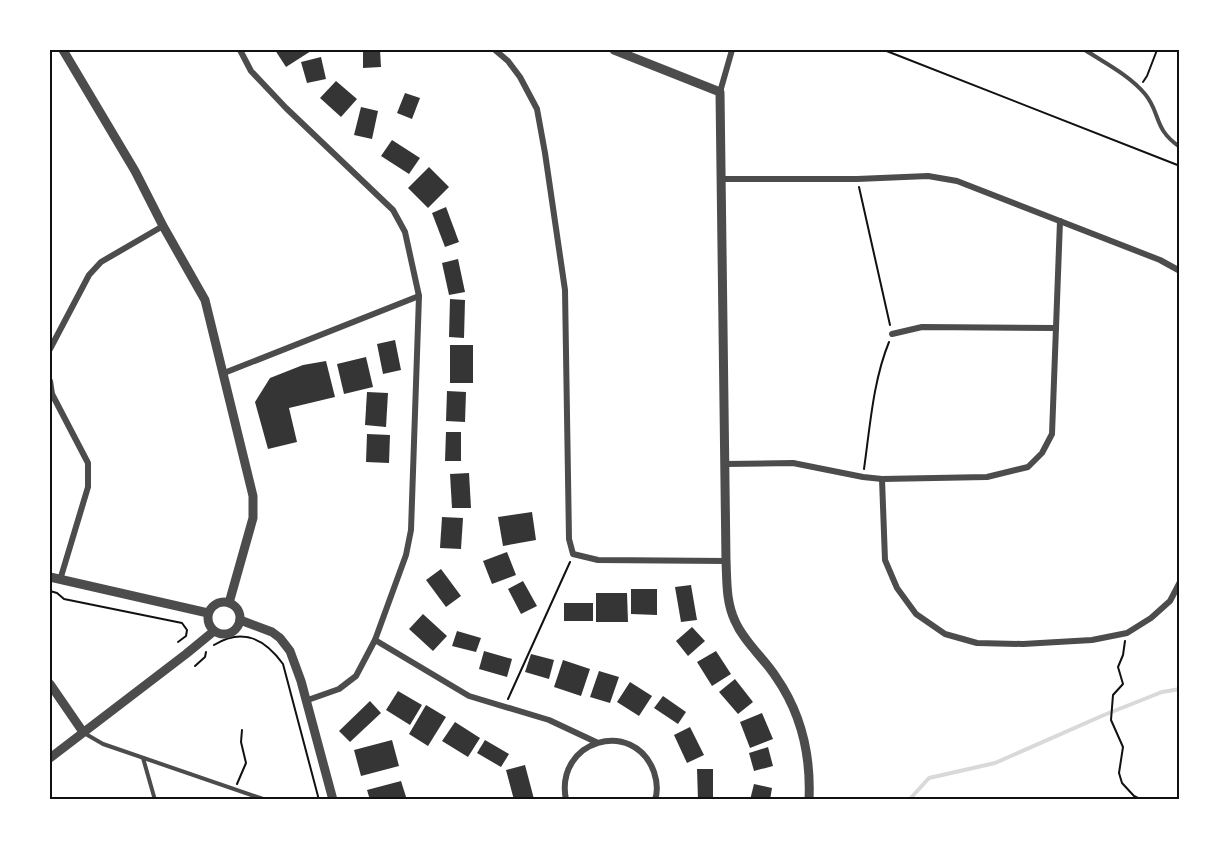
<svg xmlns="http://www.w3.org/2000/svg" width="1229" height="849" font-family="'Space Grotesk',sans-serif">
<rect width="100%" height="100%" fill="#fff"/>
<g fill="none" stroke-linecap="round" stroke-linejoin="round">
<!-- stream -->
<polyline stroke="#d9d9d9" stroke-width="4" points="909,800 929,778 995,763 1104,715 1162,692 1180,689"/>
</g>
<!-- building -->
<g fill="#353535">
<polygon points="275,50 310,50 311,51 286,67"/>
<polygon points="363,50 380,50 381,67 363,68"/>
<polygon points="321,57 326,79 307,83 301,62"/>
<polygon points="336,81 357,99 341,117 320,98"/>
<polygon points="405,93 420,98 412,119 397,113"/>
<polygon points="361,107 378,111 372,139 354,135"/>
<polygon points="392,140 420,158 409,174 381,156"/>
<polygon points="429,167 449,187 428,208 408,188"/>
<polygon points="446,207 459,242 445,247 432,213"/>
<polygon points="458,259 465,292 449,295 442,263"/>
<polygon points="450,299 465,300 464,338 449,337"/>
<polygon points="395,340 401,370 383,374 377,344"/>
<rect x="450" y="345" width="23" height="38"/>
<polygon points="366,357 373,387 344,394 337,364"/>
<polygon points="326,361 335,397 289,408 297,442 268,449 255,402 270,378 303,365"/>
<polygon points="447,391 466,392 465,422 446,421"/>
<polygon points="367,392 388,393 386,427 365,425"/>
<polygon points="446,432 461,432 461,461 445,461"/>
<polygon points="367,434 390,435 389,463 366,462"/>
<polygon points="469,473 471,508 452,508 450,474"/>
<polygon points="532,512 536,540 503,546 498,517"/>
<polygon points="442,517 463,518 461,549 440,548"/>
<polygon points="507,552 516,575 492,584 483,561"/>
<polygon points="441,569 461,596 446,607 426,580"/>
<polygon points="523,581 537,606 521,614 508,589"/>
<polygon points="691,585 697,620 681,622 675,587"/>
<polygon points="631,589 657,589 657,615 631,614"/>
<polygon points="596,593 627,593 628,622 596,622"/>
<rect x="564" y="603" width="29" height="18"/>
<polygon points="423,614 447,636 433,651 409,629"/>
<polygon points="692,627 705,641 688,656 676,641"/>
<polygon points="457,631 481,638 476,652 452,646"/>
<polygon points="484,651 512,659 507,677 479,669"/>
<polygon points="716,651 731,674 712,686 697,662"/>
<polygon points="531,654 554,660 549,679 525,672"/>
<polygon points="563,660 590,669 581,696 554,687"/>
<polygon points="599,671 619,677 610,703 590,697"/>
<polygon points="735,679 753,702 738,714 719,692"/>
<polygon points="630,682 652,696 639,716 617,702"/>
<polygon points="398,691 422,705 410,725 386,710"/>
<polygon points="663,696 686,712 678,724 654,708"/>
<polygon points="370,701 381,713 350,742 339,731"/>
<polygon points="426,705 446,717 428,746 409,734"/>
<polygon points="762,713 773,739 750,748 740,722"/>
<polygon points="455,722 480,738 468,757 442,741"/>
<polygon points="690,727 704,755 687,763 674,735"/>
<polygon points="392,740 399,766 361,776 354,750"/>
<polygon points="485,740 509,754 501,767 477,753"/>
<polygon points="768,747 773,766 754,771 749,753"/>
<polygon points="525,765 534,799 514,800 506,770"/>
<polygon points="697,769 713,769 713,800 698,800"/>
<polygon points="401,781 407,800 370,800 367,790"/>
<polygon points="754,784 772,788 770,800 750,800"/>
</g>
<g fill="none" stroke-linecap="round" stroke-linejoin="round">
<!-- path -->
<g stroke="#111" stroke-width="2">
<polyline points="884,50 1180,166"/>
<polyline points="1143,82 1147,76 1157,50"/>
<polyline points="859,187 890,325"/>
<path d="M 864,469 C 870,427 873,381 889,342"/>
<polyline points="50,591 57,593 64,599 182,623 187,630 186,636 178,642"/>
<polyline points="1125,641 1123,655 1118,667 1123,684 1113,695 1111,720 1123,747 1119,773 1122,783 1134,796 1142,800"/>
<path d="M 214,645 C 243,627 265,639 283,664 L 319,800"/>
<polyline points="195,666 205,657 206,652"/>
<polyline points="508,699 570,562"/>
<polyline points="237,784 246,763 241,742 242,730"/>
</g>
<!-- service -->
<g stroke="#4c4c4c" stroke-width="4">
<path d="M 1085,50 C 1105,63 1129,75 1145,94 C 1161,113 1153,129 1180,147"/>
<polyline points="84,733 103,744 266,800"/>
<polyline points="143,758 155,800"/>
</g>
<!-- minor -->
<g stroke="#4c4c4c" stroke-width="6">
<polyline points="240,50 251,71 286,108 393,210 405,232 419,296 411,530 406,555 375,640 356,676 339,689 305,701"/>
<polyline points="495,50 508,61 520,77 537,109 545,153 565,290 569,539 573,554 598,560 726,561"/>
<polyline points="720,92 732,50"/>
<polyline points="722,179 857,179 928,176 957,181 1160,260 1180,271"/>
<polyline points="892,334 922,327 1056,328"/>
<polyline points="50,349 89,275 101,262 163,226"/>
<polyline points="224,373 419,296"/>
<polyline points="50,381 52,394 88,463 88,487 60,580"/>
<polyline points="725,464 793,463 863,477 882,479 987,477 1028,467 1042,453 1052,434 1060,221"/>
<polyline points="882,479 885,560 897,588 916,614 945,634 977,643 1023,644 1092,640 1127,633 1151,618 1170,601 1180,582"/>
<polyline points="375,640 469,696 549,720 596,742"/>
<path d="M 566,800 C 554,740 634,717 654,772 C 657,781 658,791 655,800"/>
</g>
<!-- tertiary -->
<g stroke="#4c4c4c" stroke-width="9">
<polyline points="63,50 135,171 163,226 205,300 253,496 253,518 229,603"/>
<path d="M 614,50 L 720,92 L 726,561 C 727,582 726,602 735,621 C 744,642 763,657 776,677 C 801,713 811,756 809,800"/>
<polyline points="50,577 208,613"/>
<circle cx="224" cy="618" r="16"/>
<polyline points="240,620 272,632 280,638 290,651 301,681 333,800"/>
<polyline points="50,684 83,732"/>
<polyline points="50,758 186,654 214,631"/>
</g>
</g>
<!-- border -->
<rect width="1229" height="849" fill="none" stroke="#ffffff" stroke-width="102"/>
<rect x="51" y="51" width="1127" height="747" fill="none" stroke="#111" stroke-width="2"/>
</svg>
